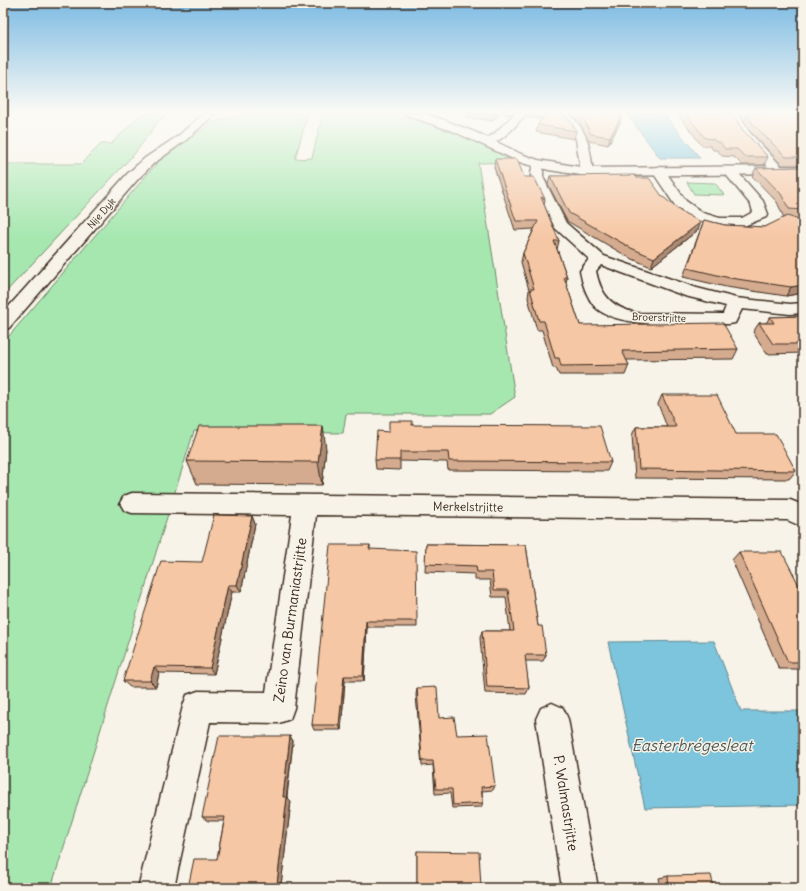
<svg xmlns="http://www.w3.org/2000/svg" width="806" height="891" font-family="Delius,sans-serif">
<rect width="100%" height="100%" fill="#f7f3e8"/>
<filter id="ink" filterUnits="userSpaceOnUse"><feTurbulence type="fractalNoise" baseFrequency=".025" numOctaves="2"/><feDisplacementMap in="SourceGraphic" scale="8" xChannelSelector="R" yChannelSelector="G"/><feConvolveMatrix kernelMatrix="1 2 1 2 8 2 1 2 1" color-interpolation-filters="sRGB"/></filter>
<g filter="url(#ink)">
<!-- green -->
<g fill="#a6e7b0" stroke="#708867">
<polygon points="142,113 167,113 158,122 135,153 3,295 3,164 81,164 101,144 111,144"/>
<polygon points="252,113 308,113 295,159 312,158 323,113 402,113 429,120 524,162 478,163 515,397 490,414 346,414 343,433 194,431 51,888 3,888 3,343 163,156 214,122"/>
<polygon points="687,182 715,183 724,195 694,194"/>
</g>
<!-- water -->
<g fill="#7cc5dc" stroke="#628790">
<polygon points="626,113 666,113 667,118 700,158 660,158"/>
<polygon points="714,641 741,711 803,711 803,805 645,808 608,642"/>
</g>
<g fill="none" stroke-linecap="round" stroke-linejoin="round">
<defs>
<g id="street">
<path d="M 515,113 L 526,113 C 518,124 497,148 483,144 L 481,142 L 494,134 Z"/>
<path d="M 556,113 L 568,113 C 588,131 590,146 593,172 L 592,175 L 582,175 L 581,172 L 576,139 L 571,129 Z"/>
<polygon points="728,113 738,113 749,132 782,167 784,170 782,173 774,173 740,136"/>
<path d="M 540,161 L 544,162 L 546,165 L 543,169 L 543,177 L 566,223 L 604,256 L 697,288 L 736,298 L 790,304 L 803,303 L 803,313 L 790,314 L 742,309 L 735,323 L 729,324 C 697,324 617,330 595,307 C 587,298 582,283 580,271 L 589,259 L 555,228 L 531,177 C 531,169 532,163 540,161 ZM 601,265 L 685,296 L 726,306 L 723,314 L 636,313 C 612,307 601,296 596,271 Z"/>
<polygon points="658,167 663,168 686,201 703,213 720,218 742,218 753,212 751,205 723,171 724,168 734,168 763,201 768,214 766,217 744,226 720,226 693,219 676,207 652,171 653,168"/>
<polygon points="132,493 790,500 803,505 803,527 787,520 316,515 294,708 290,719 279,723 210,722 174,888 138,888 183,706 187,695 198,691 266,692 292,515 132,513 124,510 120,503 124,496"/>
<polygon points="552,703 563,708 568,719 598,888 562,888 536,719 541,708"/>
</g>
<g id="secondary">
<polygon points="204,113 215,114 186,140 153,164 138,179 9,328 3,329 3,313 128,173 145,158 178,136"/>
<polygon points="405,113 423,113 444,120 482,135 521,154 538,160 587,168 803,166 803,174 587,176 549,170 522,163 455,132 406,115"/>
</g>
</defs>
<!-- street casing -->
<use href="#street" stroke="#3b2a1e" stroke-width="3"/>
<!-- secondary casing -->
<use href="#secondary" stroke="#3b2a1e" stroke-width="3"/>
<!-- street -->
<use href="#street" fill="#f7f3e8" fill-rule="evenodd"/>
<!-- secondary -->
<use href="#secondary" fill="#f7f3e8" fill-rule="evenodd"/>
</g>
<!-- wall -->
<g fill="#d4ab8e" stroke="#3b2a1e">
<polygon points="467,113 500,113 493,121 467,117"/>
<polygon points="502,113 513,113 511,115"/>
<polygon points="525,113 563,113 576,131 574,139 536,132 538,125 541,119 525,117"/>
<polygon points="570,113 615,113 615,114 620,123 608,145 589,141 581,125"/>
<polygon points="677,113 732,113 742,129 768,157 764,165 742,165 734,157 722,156 717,150 713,150 710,146 702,146"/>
<polygon points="803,113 803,165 782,165 750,131 744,121 747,114"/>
<polygon points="495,159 524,177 545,199 544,205 559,241 557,249 567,277 566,283 580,325 738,349 733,359 626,360 629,365 625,375 559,375 556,368 553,368 542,330 537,330 528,298 529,290 521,262 523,253 534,229 515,230 494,167"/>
<polygon points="803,167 803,219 795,219 803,221 803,293 786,296 726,287 683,277 704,220 725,225 765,227 784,218 777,202 752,176 756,168"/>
<polygon points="550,176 637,178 662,196 698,230 651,267 628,257 567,221 548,184"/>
<polygon points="803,316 803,353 767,354 753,332 759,323 766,323 770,317"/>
<polygon points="662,395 736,434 796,471 789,479 635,478 632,435 636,427 667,427 658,404"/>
<polygon points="412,425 611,462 607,471 448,470 447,462 400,461 400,470 376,469 375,460 389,432"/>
<polygon points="326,449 322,485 197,484 187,461"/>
<polygon points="252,516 255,524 241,592 232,592 214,674 159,673 156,687 130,687 123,681 202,562"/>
<polygon points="426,544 526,545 538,626 546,655 543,661 525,661 529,688 526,694 485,693 480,638 482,631 510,631 506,597 492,597 490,580 475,580 475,574 425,572"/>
<polygon points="370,545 370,549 417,621 417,627 367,627 364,681 345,681 341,730 314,730 312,725"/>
<polygon points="739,552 803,593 803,669 779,669 732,560"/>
<polygon points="417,688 439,718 457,735 495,786 493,790 482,791 483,803 481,807 452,808 450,793 435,794 433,765 422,766 416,695"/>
<polygon points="290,736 293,741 287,797 291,801 281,885 253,885 253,888 217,859 224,821 208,821 202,817"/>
<polygon points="417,851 481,887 507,888 417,888"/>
<polygon points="668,876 714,888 661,888 659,878"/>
</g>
<!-- shaded-wall -->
<g fill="#ac8b74" stroke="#3b2a1e">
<polygon points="494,113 500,113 493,121 493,114"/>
<polygon points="622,115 620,123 608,145 610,137"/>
<polygon points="701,222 698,230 651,267 654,258"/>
<polygon points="803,285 803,293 786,296 791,287"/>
<polygon points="323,426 326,449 322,485 318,462"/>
<polygon points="252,516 255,524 241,592 237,585"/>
<polygon points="228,585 232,592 214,674 210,668"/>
<polygon points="366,621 367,627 364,681 363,676"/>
<polygon points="154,667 159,673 156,687 150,681"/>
<polygon points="344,676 345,681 341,730 339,725"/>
<polygon points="290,736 293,741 286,801 283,797"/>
<polygon points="287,797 291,801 281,885 277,884"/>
<polygon points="249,884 253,885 253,888 248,888"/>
</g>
<!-- building -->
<g fill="#f6c7a5" stroke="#3b2a1e">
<polygon points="546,113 563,113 571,122 576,131 538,125"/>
<polygon points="578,113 615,113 614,114 622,115 610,137 591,134 583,118"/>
<polygon points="685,113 732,113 742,129 768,157 745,157 737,149 725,149 720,142 716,142 713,139 705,138"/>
<polygon points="749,113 803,113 803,157 786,157 753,124 747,114"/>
<polygon points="495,159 517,159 524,177 534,177 545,199 541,197 559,241 554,241 567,277 564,277 580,325 723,323 738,349 622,351 629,365 561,366 559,358 555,358 544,321 539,321 530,289 534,289 523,253 538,221 516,221"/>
<polygon points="803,167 803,210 789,209 781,194 756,168"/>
<polygon points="635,175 637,178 649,178 662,196 680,211 701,222 654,258 631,248 569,213 550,176"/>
<polygon points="787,216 803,221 803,285 791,287 730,278 687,268 704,220 725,225 765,227"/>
<polygon points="803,316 803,344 773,344 759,323 774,323 770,317"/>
<polygon points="662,395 717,395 736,434 776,434 796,471 639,469 636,427 676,427"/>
<polygon points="389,421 412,421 412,425 600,426 611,462 449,461 448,452 400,452 400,460 375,460 377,431 389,432"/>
<polygon points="199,426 323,426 318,462 187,461"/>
<polygon points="214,515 252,516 237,585 228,585 210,668 154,667 150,681 123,681 161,561 202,562"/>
<polygon points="426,544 526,545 538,626 542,626 546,655 525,655 529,688 487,687 482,631 514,631 508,590 494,590 492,572 477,572 476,566 425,564"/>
<polygon points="330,545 370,545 369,549 416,551 417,621 366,621 363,676 344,676 339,725 312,725"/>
<polygon points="739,552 782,552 803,593 803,662 788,662"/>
<polygon points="437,687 439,718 454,717 457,735 488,734 495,786 481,787 483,803 453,805 452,789 436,789 433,761 422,761 417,688"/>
<polygon points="219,736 290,736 283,797 287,797 277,884 249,884 248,888 188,888 194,859 217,859 225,817 202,817"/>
<polygon points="417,851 479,852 481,887 507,887 507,888 417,888"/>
<polygon points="711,875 714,888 669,888 668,876"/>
</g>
</g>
<!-- sky -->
<linearGradient id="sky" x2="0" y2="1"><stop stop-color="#7dbbe3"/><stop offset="0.47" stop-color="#fbfaf5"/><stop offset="1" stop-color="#fbfaf5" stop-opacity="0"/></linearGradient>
<rect width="806" height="238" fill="url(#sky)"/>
<g text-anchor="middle" stroke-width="3" stroke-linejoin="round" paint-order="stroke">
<!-- far-street labels -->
<g font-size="10" fill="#3b2a1e" stroke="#f7f3e8">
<text transform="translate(101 213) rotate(-49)" y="4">Nije Dyk</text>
<text transform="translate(659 317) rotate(2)" y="4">Broerstrjitte</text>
</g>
<!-- street labels -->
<g font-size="12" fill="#3b2a1e" stroke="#f7f3e8">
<text transform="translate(468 507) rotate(1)" y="4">Merkelstrjitte</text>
</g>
<!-- near-street labels -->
<g font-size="14" fill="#3b2a1e" stroke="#f7f3e8">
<text transform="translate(290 620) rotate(-82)" y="5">Zeino van Burmaniastrjitte</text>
<text transform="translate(566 803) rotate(81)" y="5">P. Walmastrjitte</text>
</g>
<!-- near-water labels -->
<g font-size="16" font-style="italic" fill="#4e5857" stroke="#f7f3e8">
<text x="692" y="751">Easterbrégesleat</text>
</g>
</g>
<!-- margin -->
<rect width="806" height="891" fill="none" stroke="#f7f3e8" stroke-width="16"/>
<rect x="8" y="8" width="790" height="875" fill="none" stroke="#3b2a1e" stroke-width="1.5" filter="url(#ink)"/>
</svg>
